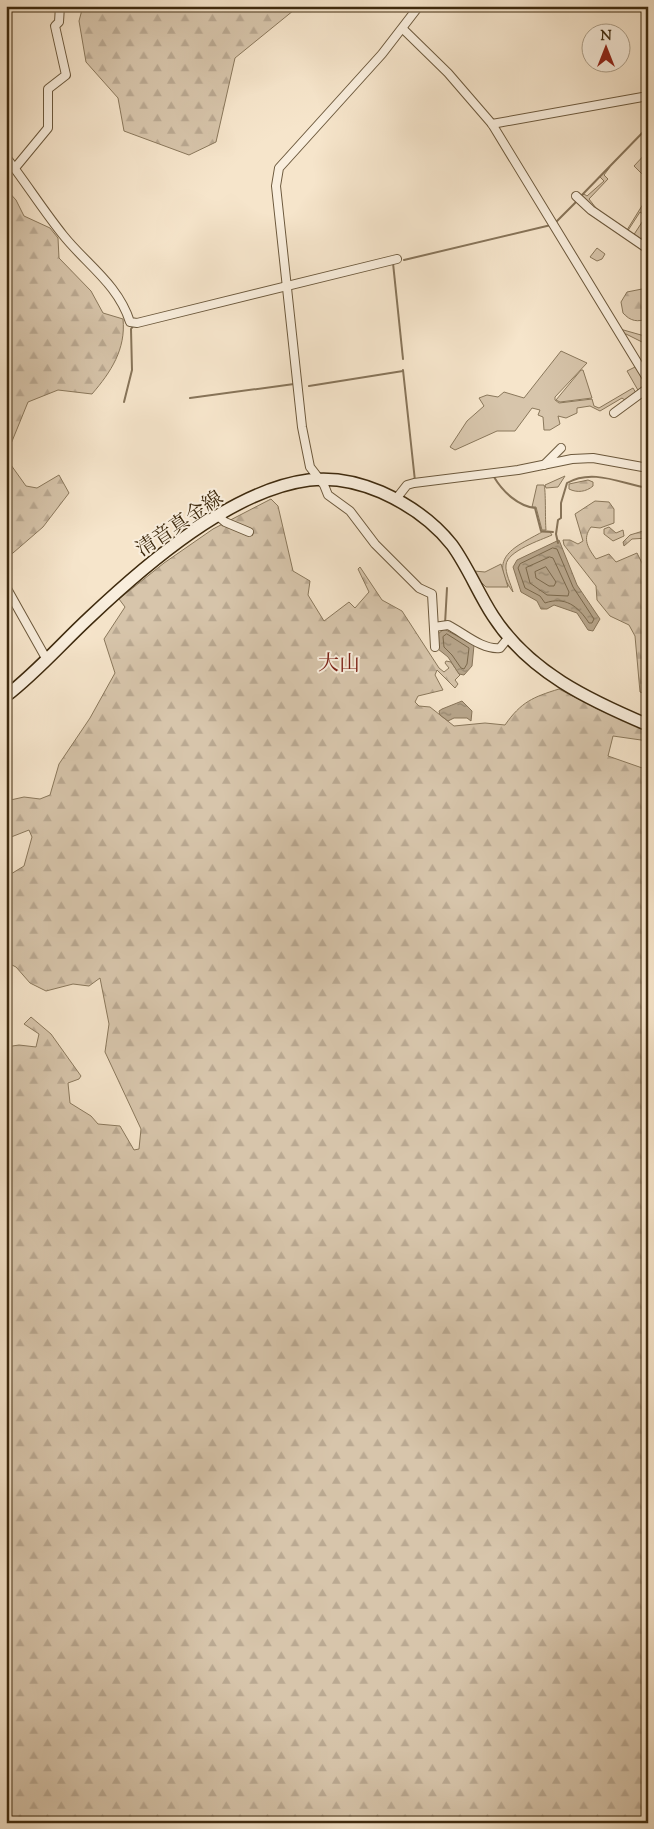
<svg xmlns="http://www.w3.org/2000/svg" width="654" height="1829" font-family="'Sorts Mill Goudy','Noto Serif JP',serif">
<defs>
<pattern id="forest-firs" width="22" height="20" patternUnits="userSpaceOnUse" patternTransform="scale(1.25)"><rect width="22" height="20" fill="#d7c5ab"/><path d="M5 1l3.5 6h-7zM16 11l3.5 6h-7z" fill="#baa992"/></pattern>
<pattern id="water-ripples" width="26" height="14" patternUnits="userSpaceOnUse" patternTransform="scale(1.25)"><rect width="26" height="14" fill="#b7a58b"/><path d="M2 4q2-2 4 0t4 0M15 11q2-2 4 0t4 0" fill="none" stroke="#968770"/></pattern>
</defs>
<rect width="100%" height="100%" fill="#f6e5cb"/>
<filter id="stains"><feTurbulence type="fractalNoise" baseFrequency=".004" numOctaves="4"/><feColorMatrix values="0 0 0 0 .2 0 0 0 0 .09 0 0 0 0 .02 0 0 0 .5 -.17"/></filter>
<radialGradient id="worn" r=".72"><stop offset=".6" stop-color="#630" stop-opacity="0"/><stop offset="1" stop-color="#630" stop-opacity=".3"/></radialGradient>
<!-- green -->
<g fill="#d7c5ab" stroke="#8a785c">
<polygon points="648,151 648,178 647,179 634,166"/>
<polygon points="610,167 604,175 608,179 589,199 596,208 597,213 580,198 584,194 587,196 604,181 600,177"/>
<polygon points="648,196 648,228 640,241 633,236 646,216 640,212 627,232 627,230"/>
<polygon points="597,248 605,254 602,259 597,261 590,257"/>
<polygon points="620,329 648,337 648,345 626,334 623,335"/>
<polygon points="561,351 587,363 555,397 555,400 559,403 592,399 594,406 599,408 633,388 636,393 626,401 622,398 600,411 590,406 577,408 577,413 566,418 558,416 560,424 550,430 544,430 543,417 538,415 540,410 532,408 515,431 497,431 455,450 450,447 467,421 484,406 479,398 487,395 498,397 504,392 524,398"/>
<polygon points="637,366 647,384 639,392 627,371"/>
<polygon points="581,370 583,370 592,398 560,402 556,400"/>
<polygon points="565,476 558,487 546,488 545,485"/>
<path d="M 537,485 L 544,485 C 546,489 545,521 546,530 L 542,530 L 536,507 L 532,507 Z"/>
<path d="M 542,532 L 550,532 L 552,535 C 541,540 507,551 506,565 C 505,573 511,584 513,592 C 487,557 515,547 542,532 Z"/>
<polygon points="501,564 508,587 486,587 476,577 474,571 485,572"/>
</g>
<!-- forest -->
<g fill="url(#forest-firs)" stroke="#8a785c">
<polygon points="83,6 299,6 235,58 216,142 189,155 124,131 118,98 86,62 79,21"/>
<path d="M 6,189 L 16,200 L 24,216 L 50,228 L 58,238 L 59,258 L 91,291 L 103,313 L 123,319 C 126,349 111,372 92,394 L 58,390 L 28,402 L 6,456 Z"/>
<path d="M 642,289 L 648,292 L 648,318 C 638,323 630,321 623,313 L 621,302 L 627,292 Z"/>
<polygon points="6,458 26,486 37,488 59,475 69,493 43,527 6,559"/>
<path d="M 588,480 L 593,482 L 593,486 C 586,492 577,493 569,489 L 569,484 Z"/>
<path d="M 271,499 L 278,506 L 293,571 L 310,581 L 308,595 L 324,621 L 349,602 L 355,608 L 369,592 L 358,569 L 360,567 L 382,600 L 402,611 L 439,668 L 444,672 L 449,668 L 445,663 L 446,661 L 451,662 L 460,675 L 455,680 L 458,684 L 455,688 L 437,670 L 435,675 L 443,690 L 418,696 L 415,702 L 419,706 L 430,707 L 454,726 L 485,723 L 505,725 C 521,702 533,697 559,689 L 602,711 L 648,730 L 648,741 L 613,736 L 608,756 L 648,770 L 648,1823 L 6,1823 L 6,1047 L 19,1045 L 36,1047 L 39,1034 L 24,1024 L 31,1017 L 51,1034 L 81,1076 L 79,1079 L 68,1083 L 70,1103 L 91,1116 L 98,1124 L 120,1126 L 134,1150 L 139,1149 L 141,1129 L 105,1052 L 109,1024 L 100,978 L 89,986 L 73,984 L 46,991 L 30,983 L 16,967 L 6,962 L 6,877 L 24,866 L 32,837 L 29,830 L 6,839 L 6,801 L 24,797 L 40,799 L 50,795 L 59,764 L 90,718 L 115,673 L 104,639 L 125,607 L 119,599 L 164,563 L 213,529 Z"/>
<path d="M 595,501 L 609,502 L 614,509 L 614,523 L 600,528 L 591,527 C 582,539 588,548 596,559 L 609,554 L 616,562 L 637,553 L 648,575 L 648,695 L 640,692 L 635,636 L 629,625 L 610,616 L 597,600 L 596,586 L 564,545 L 563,540 L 570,540 L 578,544 L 583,541 L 575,514 Z"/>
<polygon points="609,527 616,533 623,530 624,536 613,541 604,534 604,529"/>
<polygon points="643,531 648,533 648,538 632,539 624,546 623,542 630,535"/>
</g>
<!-- water -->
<g fill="url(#water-ripples)" stroke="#877459">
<polygon points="559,540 577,585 600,619 593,631 588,630 577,613 554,605 547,609 541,609 537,601 521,592 513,567 517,560"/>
<polygon points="444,629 474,645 472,666 464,675 459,674 448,657 438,649 438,634"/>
<polygon points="462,701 472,711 471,721 467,718 454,718 448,721 440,715 439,711 442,709"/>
</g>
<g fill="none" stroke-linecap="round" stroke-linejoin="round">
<!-- shore -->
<g stroke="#7a684c" stroke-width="1">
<path d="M 553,548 L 557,549 L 573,587 L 594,619 L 592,623 L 589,623 C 578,606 565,596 545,603 L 540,596 L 525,588 L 518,568 L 520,564 Z"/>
<polygon points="550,557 553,558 569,592 568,596 547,595 530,583 526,568"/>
<polygon points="546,567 556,582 554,586 549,586 536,578 535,572"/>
<polygon points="447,634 469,648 467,664 464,669 461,668 452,655 444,647 443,637"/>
</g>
<!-- stream -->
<g stroke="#877459" stroke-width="2">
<polyline points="580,197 648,127"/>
<polyline points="556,222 577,201"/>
<polyline points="404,260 551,225"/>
<polyline points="393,263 403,359"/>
<polyline points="403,370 415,481"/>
<polyline points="309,386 403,371"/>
<polyline points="190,398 294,384"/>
<polyline points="124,402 132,370 131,329 134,325"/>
<path d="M 494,477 C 503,492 518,506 535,508 L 541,531 L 553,532"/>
<path d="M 558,543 L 556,534 L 558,520 L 561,518 L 561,503 L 567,483 C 593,468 622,484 648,488"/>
<polyline points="445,624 447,588"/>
</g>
<defs>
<g id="minor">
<polyline points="419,6 382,54 279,168 276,186 302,427 310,467 324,485 328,495 350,511 375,544 419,588 432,594 435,647"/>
<polyline points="403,29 448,73 492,124 648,380"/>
<polyline points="492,124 648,96"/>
<path d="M 6,157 C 26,183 43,210 63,235 C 86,264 118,284 130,322 L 137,323 L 397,259"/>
<polyline points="15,168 48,128 48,89 66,75 55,26 59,22 60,6"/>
<polyline points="576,196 591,210 648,249"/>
<polyline points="614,413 648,388"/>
<polyline points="544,465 561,448"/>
<polyline points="396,499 407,485 414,483 518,470 572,459 593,458 648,468"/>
<polyline points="218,516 225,522 249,532"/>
<polyline points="6,587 47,660"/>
<path d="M 434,627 L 448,625 C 464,633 482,650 500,648 L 509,637"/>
</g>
<path id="secondary" d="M 6,696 C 37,672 62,643 90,617 C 145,565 231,490 309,480 C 334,477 358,482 381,492 C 408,504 433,521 452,545 C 468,567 478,593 493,616 C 529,672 589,700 648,725"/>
</defs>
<!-- minor casing -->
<use href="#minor" stroke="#6c593d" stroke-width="10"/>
<!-- secondary casing -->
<use href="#secondary" stroke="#3e2a0e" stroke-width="14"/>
<!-- minor -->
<use href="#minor" stroke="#f9eedd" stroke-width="8"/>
<!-- secondary -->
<use href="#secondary" stroke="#f9eedd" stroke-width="11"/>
</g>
<g text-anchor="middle" stroke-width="4" stroke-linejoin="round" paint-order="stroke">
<!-- street labels -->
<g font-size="20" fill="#3e2a0e" stroke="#f9eedd">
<text transform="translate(179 523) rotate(-34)" y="7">清音真金線</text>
</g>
<!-- neighbourhood labels -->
<g font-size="21" fill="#7a1f14" stroke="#f9eedd">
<text x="339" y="670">大山</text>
</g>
</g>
<!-- margin -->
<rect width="654" height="1829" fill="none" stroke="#f6e5cb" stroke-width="25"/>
<rect x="8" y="8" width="639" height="1814" fill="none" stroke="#3e2a0e" stroke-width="2.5"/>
<rect x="12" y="12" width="629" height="1804" fill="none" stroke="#3e2a0e"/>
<!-- north arrow -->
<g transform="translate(606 48)"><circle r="24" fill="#f9eedd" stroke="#aea08a"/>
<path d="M0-4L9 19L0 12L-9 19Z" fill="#8f2418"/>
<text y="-8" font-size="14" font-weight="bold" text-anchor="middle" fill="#3e2a0e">N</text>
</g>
<rect width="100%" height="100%" filter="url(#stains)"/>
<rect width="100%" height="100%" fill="url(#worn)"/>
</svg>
